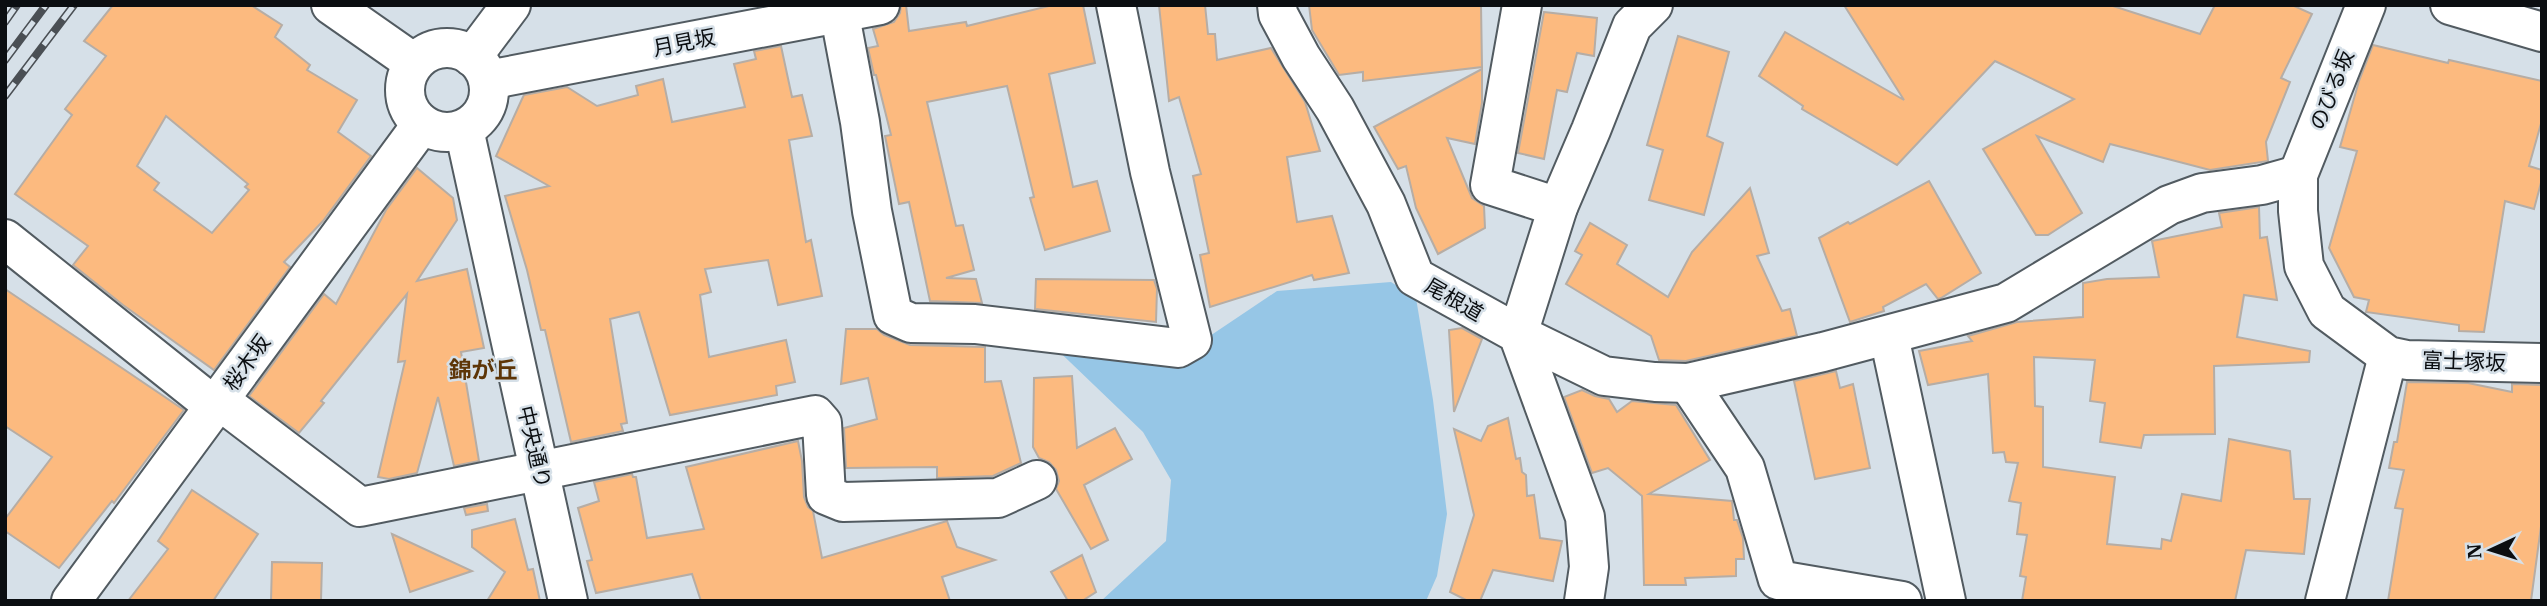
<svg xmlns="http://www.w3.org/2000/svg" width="2547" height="606" font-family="'IBM Plex Serif','Noto Sans JP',serif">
<rect width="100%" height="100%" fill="#d6e0e8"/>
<!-- green -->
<polygon fill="#96c6e6" points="1391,282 1416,298 1433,400 1447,514 1437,576 1426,601 1101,601 1166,541 1171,480 1143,432 1046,339 1183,354 1277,291"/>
<!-- building -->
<g fill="#fcba7f" stroke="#b6ada5" stroke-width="2" fill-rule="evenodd">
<path d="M 113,5 L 251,5 L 282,25 L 275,37 L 310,65 L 307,70 L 357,100 L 338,132 L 371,156 L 323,221 L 284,262 L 290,267 L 214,370 L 123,305 L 73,265 L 88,246 L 15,194 L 72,115 L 65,109 L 106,56 L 84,41 ZM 166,116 L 248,184 L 245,187 L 249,190 L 212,233 L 154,190 L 159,183 L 137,166 Z"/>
<polygon points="901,5 906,5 909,31 966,22 967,26 1053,5 1083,5 1095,63 1049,74 1073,187 1097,181 1110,231 1045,250 1030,198 1034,197 1007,86 927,102 956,226 963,225 974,270 946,278 976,279 982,303 930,301 909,202 899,204 885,136 891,135 876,75 874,75 868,48 878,46 873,29 894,22 900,13"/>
<polygon points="1159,5 1205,5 1208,34 1215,34 1217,60 1271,48 1305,102 1320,151 1287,157 1297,222 1332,216 1349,273 1314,280 1312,275 1210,307 1200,255 1209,253 1193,176 1201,174 1179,97 1169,101"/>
<polygon points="1309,5 1481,5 1482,67 1363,81 1363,72 1339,75 1312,30"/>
<polygon points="1844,5 2110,5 2200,34 2215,5 2292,5 2312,14 2281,78 2290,82 2266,142 2268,161 2210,170 2110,144 2103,162 2037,136 2082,213 2048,235 2036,235 1983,149 2074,99 1995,61 1897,165 1802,109 1803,106 1759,76 1785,32 1904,100"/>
<polygon points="1544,12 1597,18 1594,56 1577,53 1567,92 1557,90 1544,159 1518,153"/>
<polygon points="1678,36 1729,52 1707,136 1723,143 1704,215 1649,200 1663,150 1647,145"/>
<polygon points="2373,45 2448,63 2449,60 2542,81 2542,120 2529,166 2542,170 2542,179 2534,209 2505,201 2484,332 2459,331 2459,325 2366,312 2369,300 2354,297 2329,248 2357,151 2340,147 2359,81"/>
<polygon points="781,46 792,97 802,95 812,136 789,140 806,242 811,240 822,296 778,305 768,260 705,269 711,292 700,295 709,357 786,340 795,382 776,386 777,395 670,415 639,312 610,319 627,423 621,424 623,431 571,442 545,330 541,330 527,270 505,196 549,186 496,156 522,99 524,95 567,87 597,106 638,95 636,86 663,79 672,122 745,107 734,64 756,59 754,51"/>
<polygon points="1482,69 1482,103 1475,144 1447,138 1472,198 1484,206 1485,228 1438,254 1416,208 1406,166 1398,169 1374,127"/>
<polygon points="417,168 453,198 457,220 417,281 467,269 484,348 461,352 479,461 454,466 438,397 417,473 389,479 378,477 405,361 398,362 407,294 321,401 324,403 299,433 249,396 324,294 336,304 386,210"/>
<polygon points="1929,181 1981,273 1941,298 1938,299 1926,284 1883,307 1884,311 1850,322 1819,238 1848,222 1850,224"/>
<polygon points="1750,188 1769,253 1757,256 1782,311 1790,309 1797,336 1686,361 1659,360 1651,336 1566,284 1582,255 1575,251 1590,223 1627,245 1617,264 1668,297 1692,252"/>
<polygon points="2259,207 2260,238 2267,237 2277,300 2244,295 2237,337 2310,351 2309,362 2214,366 2215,434 2144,435 2141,448 2100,442 2105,403 2090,401 2095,360 2034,357 2035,406 2043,407 2043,467 2115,477 2107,544 2161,549 2162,539 2171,541 2182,494 2221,501 2229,439 2290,451 2294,499 2310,499 2304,554 2246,550 2235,601 2022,601 2026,577 2020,576 2027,535 2017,534 2021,503 2009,501 2018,463 2006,462 2004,452 1993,453 1988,374 1928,385 1919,351 1972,341 1968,336 2017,322 2083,317 2083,283 2107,279 2159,277 2152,241 2222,227 2219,213"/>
<polygon points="1036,279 1154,280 1157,289 1156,322 1035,309"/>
<polygon points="5,289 184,410 114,503 112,501 59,568 5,531 5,519 52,457 5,426"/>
<polygon points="1462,328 1482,339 1454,412 1449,330"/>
<polygon points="846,329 877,329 884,335 910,345 985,347 985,382 1001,381 1021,463 993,476 937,478 937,467 846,468 844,428 877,419 868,378 841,384"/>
<polygon points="1836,371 1840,388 1853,384 1870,468 1815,479 1794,381"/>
<polygon points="1072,376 1077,448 1115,428 1132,459 1084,485 1108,540 1091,549 1056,489 1059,481 1056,470 1049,462 1039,458 1033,447 1034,378"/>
<polygon points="2407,382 2468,383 2512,392 2512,384 2542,385 2542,519 2531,601 2388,601 2403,509 2395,508 2404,470 2389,468 2394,442 2397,442"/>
<polygon points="1582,390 1595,396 1609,399 1617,412 1632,401 1676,405 1710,460 1649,494 1732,501 1734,520 1737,520 1743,538 1744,559 1736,559 1736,576 1685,578 1686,585 1644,585 1642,496 1608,468 1592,473 1564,397"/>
<polygon points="1508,418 1516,459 1520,458 1522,472 1526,475 1527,496 1534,495 1540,538 1562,541 1553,581 1493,570 1480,601 1468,601 1450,592 1474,515 1454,429 1481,441 1488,426"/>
<polygon points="798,441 802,461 804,497 808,507 813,511 822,558 947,521 957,547 995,560 942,577 950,601 701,601 692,574 596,593 587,561 592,560 578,508 599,501 594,482 632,474 633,477 636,477 647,538 704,529 686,467"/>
<polygon points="192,490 258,534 213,601 128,601 168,549 158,541"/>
<polygon points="487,504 488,511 466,515 464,508"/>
<polygon points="515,519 528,570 533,569 540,601 487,601 505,572 472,547 472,530"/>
<polygon points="392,534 472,571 410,592"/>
<polygon points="1082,555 1096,592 1082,601 1068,601 1051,572"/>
<polygon points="272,562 322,563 321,601 271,601"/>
</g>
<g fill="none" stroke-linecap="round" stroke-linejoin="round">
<defs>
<g id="minor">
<polyline points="331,5 414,63"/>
<polyline points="838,5 860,122 872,211 893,315 911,323 975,324 1178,348 1192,340 1150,172 1116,5"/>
<polyline points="1277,5 1278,14 1301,57 1335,109 1386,204 1415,277 1518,334 1585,517 1589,567 1584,601"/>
<polyline points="1522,5 1490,185 1558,207"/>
<polyline points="1653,5 1632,26 1591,130 1558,207 1518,334 1604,376 1655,382 1688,383 1823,352 2006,303 2169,205 2202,193 2262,185 2298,175"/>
<polyline points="2366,5 2298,175 2298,211 2304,266 2327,311 2388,356 2407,360 2542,363"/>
<polyline points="2450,5 2542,32"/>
<circle cx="447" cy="90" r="42"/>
<polyline points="472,57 511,5"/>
<polyline points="488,80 880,5"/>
<polyline points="464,129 568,601"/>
<polyline points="5,239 214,406"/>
<polyline points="1889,336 1946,601"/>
<polyline points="1688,383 1745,468 1778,580 1902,601"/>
<polyline points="219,400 360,507 815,415 822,423 826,495 843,502 998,498 1037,480"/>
<polyline points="71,601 422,124"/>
<polyline points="2325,601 2388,356"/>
</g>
</defs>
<!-- minor casing -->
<use href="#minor" stroke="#525b61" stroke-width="42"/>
<!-- minor -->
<use href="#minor" stroke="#fff" stroke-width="38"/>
<defs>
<g id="rail">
<polyline points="5,22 17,5"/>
<polyline points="5,60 46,5"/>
<polyline points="5,96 74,5"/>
</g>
</defs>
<!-- rail casing -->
<use href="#rail" stroke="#4a4f54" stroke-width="8"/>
<!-- rail -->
<use href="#rail" stroke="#d6e0e8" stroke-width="5" stroke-dasharray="16" stroke-linecap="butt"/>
</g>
<g text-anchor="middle" stroke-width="5" stroke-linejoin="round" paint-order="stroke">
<!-- street labels -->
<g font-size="21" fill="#0b0e11" stroke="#d6e0e8">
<text transform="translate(684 43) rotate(-11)" y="7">月見坂</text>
<text transform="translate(2332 90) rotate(-68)" y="7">のびる坂</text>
<text transform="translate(1454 300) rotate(30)" y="7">尾根道</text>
<text transform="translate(2464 362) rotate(2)" y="7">富士塚坂</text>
<text transform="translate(247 363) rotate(-54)" y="7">桜木坂</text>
<text transform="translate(534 447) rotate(77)" y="7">中央通り</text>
</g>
<!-- neighbourhood labels -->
<g font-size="23" font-weight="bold" fill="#5d3507" stroke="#d6e0e8">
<text x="483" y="378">錦が丘</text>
</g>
</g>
<!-- border -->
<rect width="2547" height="606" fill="none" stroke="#0b0e11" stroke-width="14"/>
<!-- north arrow -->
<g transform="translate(2491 550) rotate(266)" stroke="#d6e0e8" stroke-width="5" paint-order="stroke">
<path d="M0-5L12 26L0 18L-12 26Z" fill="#0b0e11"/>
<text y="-10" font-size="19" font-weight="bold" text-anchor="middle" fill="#0b0e11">N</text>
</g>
</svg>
